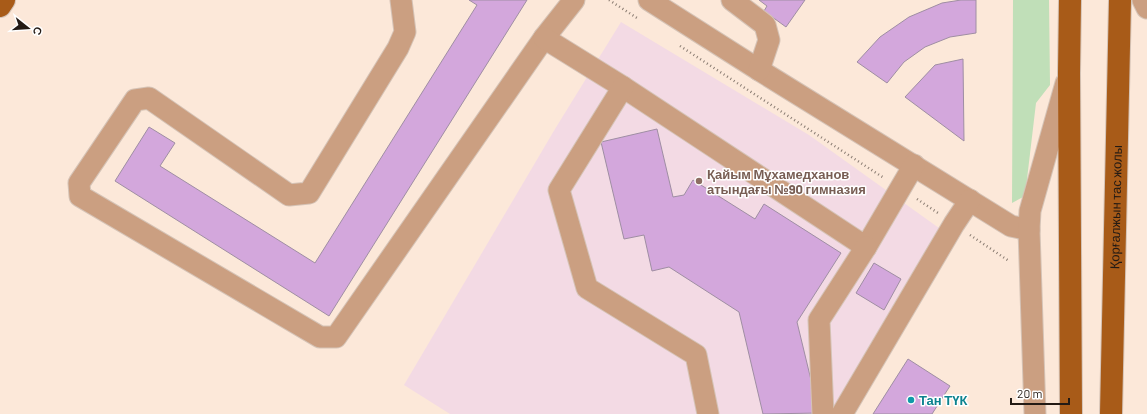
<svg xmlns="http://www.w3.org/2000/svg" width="1147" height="414" font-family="Barlow,sans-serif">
<rect width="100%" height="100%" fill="#fce8d9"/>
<!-- education -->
<polygon fill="#f3dae4" points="621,22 809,135 939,228 832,414 450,414 404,385 555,129"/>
<!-- green -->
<polygon fill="#c0dfb8" points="1013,0 1049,0 1050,85 1036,103 1025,196 1012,203"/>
<!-- building -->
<g fill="#d3a7dc" stroke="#9f8ea3">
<polygon points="469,0 527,0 329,316 115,181 149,127 175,143 160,166 315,263 477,5"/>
<polygon points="759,0 805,0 786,27 764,11 767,6"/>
<polygon points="961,0 976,0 976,33 950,37 925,47 904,62 887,83 857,62 880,37 909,17 942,3"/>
<polygon points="963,59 964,141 905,97 935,65"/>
<polygon points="657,129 673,197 684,195 693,180 755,219 764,204 841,253 797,322 819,413 763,414 739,312 669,267 652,271 644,235 624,239 601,142"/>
<polygon points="874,263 901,279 884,310 856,293"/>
<polygon points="908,359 950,386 932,414 873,414"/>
</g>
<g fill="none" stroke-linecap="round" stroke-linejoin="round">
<defs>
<g id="minor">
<polyline points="401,0 405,32 398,48 309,193 289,195 149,98 135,100 79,183 80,196 320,337 336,337 544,38 574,0"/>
<polyline points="649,0 759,70 1011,226 1029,230"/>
<polyline points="732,0 765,25 769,40 759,70"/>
<polyline points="1143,0 1147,8"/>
<polyline points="544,38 623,87 866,247 914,165"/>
<polyline points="623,87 559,190 587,288 696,355 708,414"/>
<polyline points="823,414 819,320 866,247"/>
<polyline points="842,414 954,224 970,200"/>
<polyline points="1035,414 1029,230 1030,211 1066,83"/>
</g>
<g id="major">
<polyline points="1070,0 1069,73 1071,414"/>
<polyline points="0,6 4,0"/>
<path id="s1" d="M 1111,414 L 1120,0"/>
</g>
</defs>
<!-- minor casing -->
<use href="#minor" stroke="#d5c3b6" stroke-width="23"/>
<!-- major casing -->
<use href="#major" stroke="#d5c3b6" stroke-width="24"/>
<!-- path -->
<g stroke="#8b7d73" stroke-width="2.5" stroke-dasharray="1 3" stroke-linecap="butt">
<polyline points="609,0 637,18"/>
<polyline points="680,46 884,178"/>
<polyline points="917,199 938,213"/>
<polyline points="970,235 1009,261"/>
</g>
<!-- minor -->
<use href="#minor" stroke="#cb9f81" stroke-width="21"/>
<!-- major -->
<use href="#major" stroke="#a85b18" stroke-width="22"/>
</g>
<!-- markers -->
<circle fill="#8d6e63" stroke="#fff" stroke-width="1.5" cx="699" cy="181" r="4"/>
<circle fill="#0f9aa8" stroke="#fff" stroke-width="1.5" cx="911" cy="400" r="4"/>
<g text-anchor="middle" stroke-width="3" stroke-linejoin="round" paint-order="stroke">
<!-- education labels -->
<g font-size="13" font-weight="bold" fill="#785e54" stroke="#fff" text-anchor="start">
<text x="707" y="179">Қайым Мұхамедханов<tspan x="707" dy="15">атындағы №90 гимназия</tspan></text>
</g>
<!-- street labels -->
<g font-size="13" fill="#231a14" stroke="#fff">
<text dy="5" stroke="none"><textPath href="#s1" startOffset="207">Қорғалжын тас жолы</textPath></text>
</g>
<!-- culture labels -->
<g font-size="13" font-weight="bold" fill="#0d838f" stroke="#fff" text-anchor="start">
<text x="919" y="405">Тан ТҮК</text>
</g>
</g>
<!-- north arrow -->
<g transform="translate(28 28) rotate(107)" stroke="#ffffff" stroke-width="3" paint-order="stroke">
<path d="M0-3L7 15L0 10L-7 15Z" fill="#231a14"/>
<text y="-6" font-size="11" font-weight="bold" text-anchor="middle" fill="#231a14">С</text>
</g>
<!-- scale -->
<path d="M1011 398v6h58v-6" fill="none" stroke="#231a14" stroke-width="2"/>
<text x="1017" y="398" font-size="12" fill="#231a14" stroke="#ffffff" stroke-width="3" paint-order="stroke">20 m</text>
</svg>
